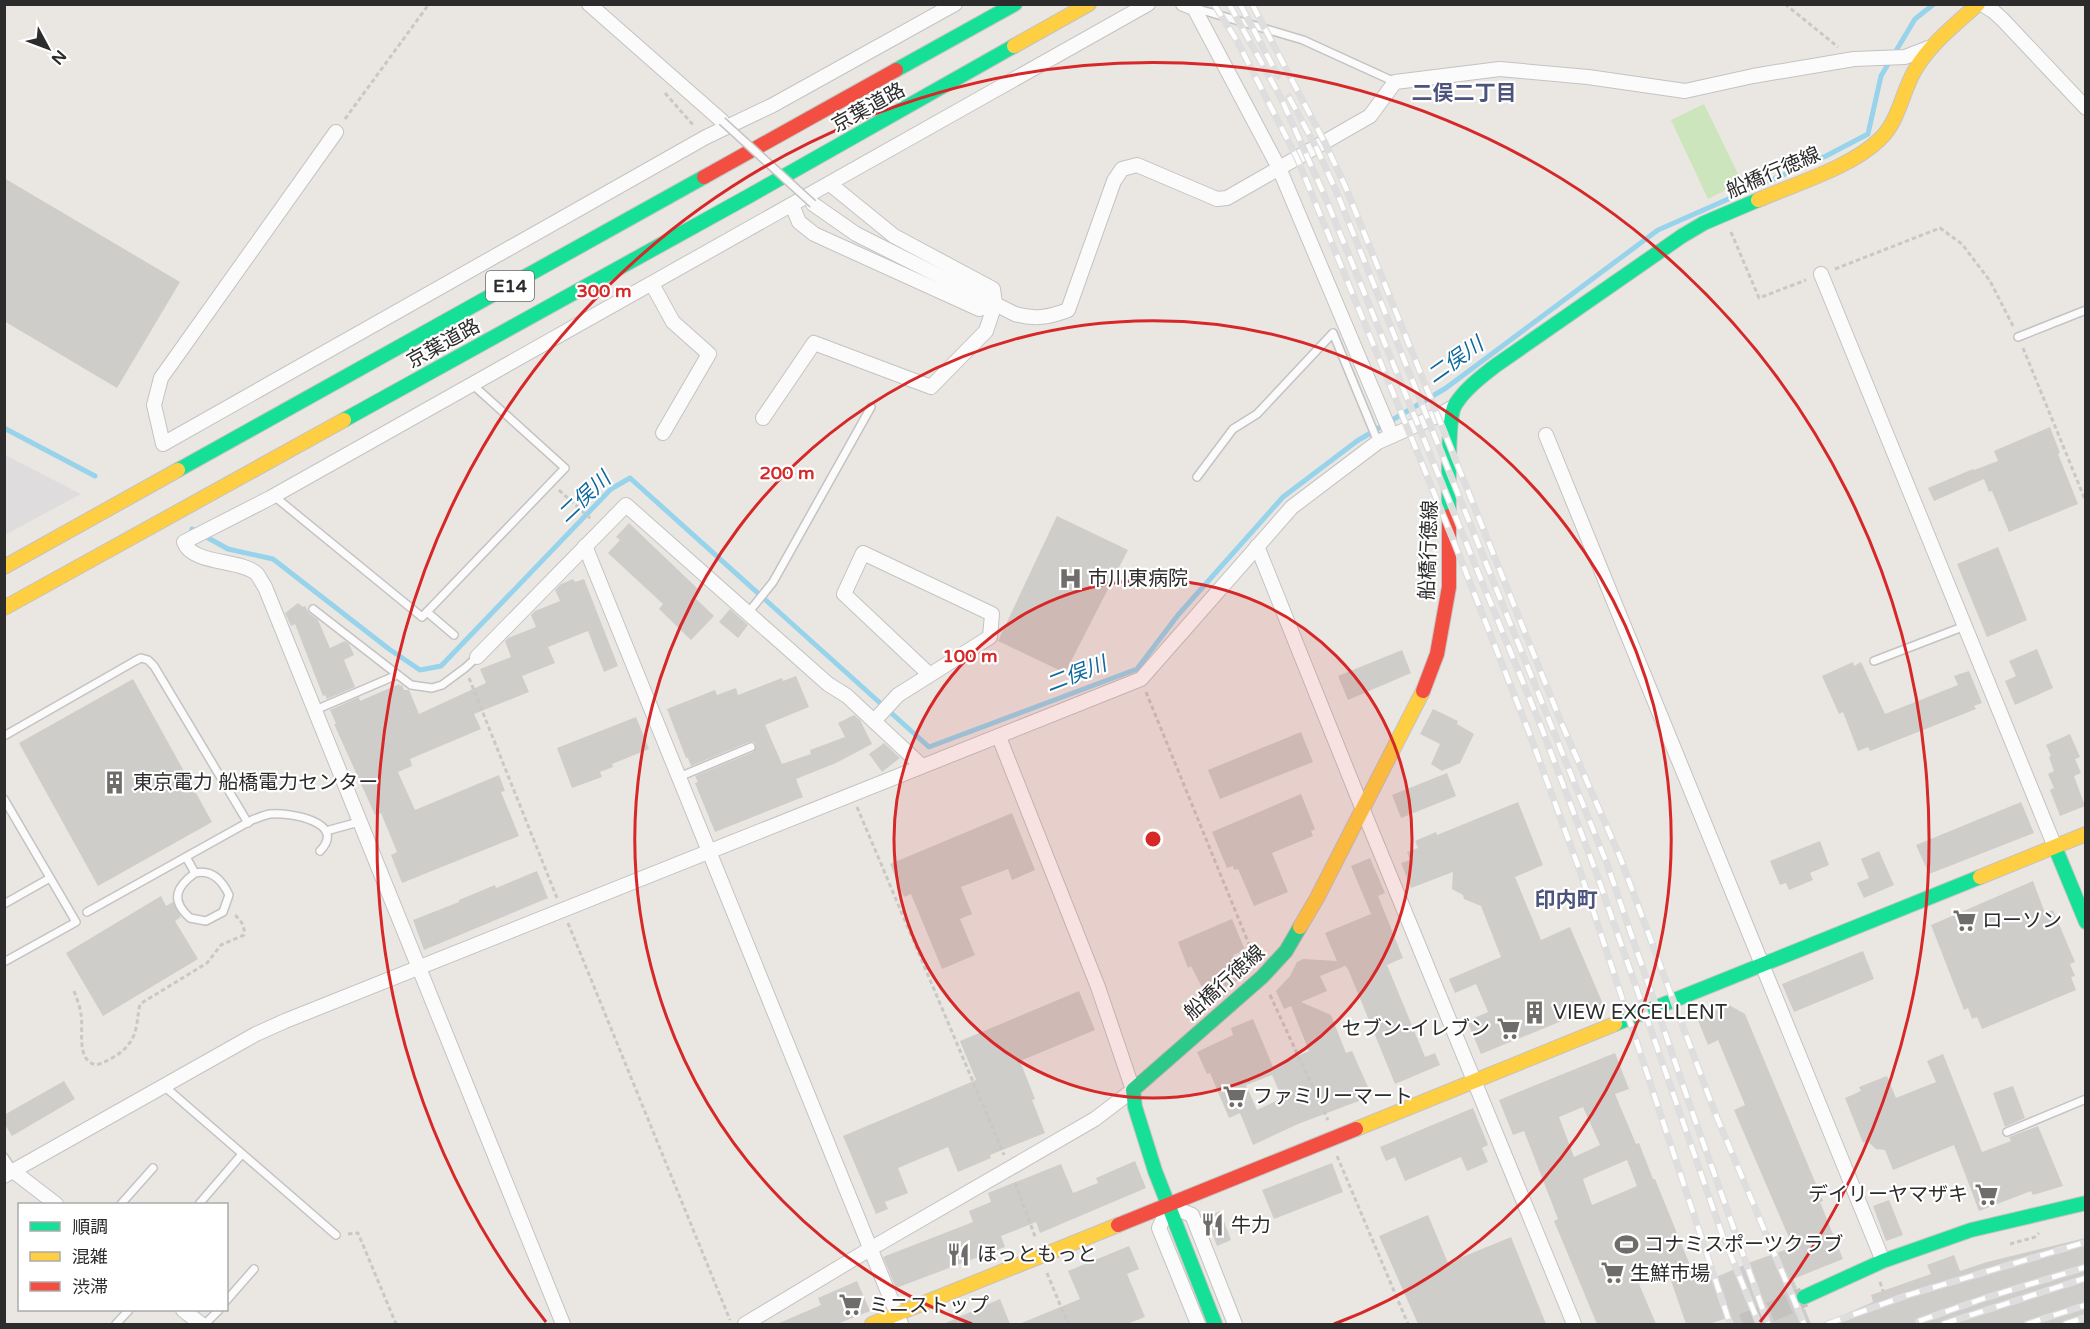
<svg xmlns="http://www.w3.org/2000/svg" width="2090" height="1329" font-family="'Varela Round','Noto Sans JP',sans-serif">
<rect width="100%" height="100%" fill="#eae7e2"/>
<!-- industrial -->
<polygon fill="#dfdcde" points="5,455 81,494 5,535"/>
<!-- grass -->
<polygon fill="#cce5bc" points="1704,104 1742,182 1708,199 1671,120"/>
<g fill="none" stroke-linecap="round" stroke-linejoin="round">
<!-- stream -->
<g stroke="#97d3eb" stroke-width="5">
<polyline points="4,428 95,476"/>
<polyline points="192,529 228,549 273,559 389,649 420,670 441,666 611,489 630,478 929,747 1137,669 1178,615 1283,497 1357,441 1446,388 1658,230 1826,156 1868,134 1881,76 1915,19 1934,4"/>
</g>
</g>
<!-- building -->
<g fill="#cfcdc9" fill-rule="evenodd">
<polygon points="4,178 180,282 117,388 4,321"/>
<polygon points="2050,427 2060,453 2058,454 2078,504 2009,532 1992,491 1989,492 1984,479 1934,501 1928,488 1973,469 1974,470 1998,461 1994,451"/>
<polygon points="1057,516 1128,550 1065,673 998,641"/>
<polygon points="629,523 699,590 693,596 714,616 691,640 659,609 663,604 608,553 620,540 616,537"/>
<polygon points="1998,547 2027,620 1987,637 1957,564"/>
<polygon points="573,579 575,582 584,579 618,666 604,672 588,631 548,647 555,663 522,676 529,692 474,714 481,729 410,759 412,766 398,772 415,810 499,775 505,791 501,792 519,836 402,883 391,855 397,852 381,813 375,815 334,724 336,724 330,710 359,697 360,701 399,684 400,686 402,685 404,690 409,690 419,714 486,683 480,669 511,657 505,641 508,638 536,627 531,615 535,611 560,601 555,590 561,584"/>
<polygon points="298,603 303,607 305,606 309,613 318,620 330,648 345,641 349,644 354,655 344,660 355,687 327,699 325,695 323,696 295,624 291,626 285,613"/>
<polygon points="730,609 748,625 738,638 719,622"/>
<polygon points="2037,649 2053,688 2015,705 2005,681 2016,676 2009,661"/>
<polygon points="1402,650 1411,673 1348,700 1338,676"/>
<polygon points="1853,662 1854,666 1861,662 1885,714 1958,685 1954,676 1969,671 1982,703 1974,706 1976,709 1870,751 1868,747 1858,751 1843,712 1839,714 1822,676"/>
<polygon points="796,676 809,707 765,725 782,764 811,754 810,750 845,737 838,723 854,715 860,720 872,744 836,763 796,779 803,797 715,832 695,783 698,782 695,776 753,752 756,745 754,742 749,742 691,766 688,758 686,758 667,709 715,690 717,695 736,688 738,695 782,678 783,681"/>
<polygon points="133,679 212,822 98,886 19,743"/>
<polygon points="1433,709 1458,721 1457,724 1474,734 1460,763 1442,771 1431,764 1440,744 1420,734"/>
<polygon points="636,717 649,749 612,764 613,767 600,772 602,777 572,788 557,748"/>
<polygon points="1301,732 1313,762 1220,799 1208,770"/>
<polygon points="2070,734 2080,757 2075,759 2081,773 2074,776 2085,806 2060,816 2050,790 2054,788 2048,774 2054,771 2049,757 2051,756 2046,745"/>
<polygon points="884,743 900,758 882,772 869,754"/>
<polygon points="1447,773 1456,796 1401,818 1392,795"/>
<polygon points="1301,794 1315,829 1311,831 1313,836 1272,853 1288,892 1254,906 1238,869 1234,870 1233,866 1227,868 1212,832"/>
<polygon points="1518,802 1543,865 1515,877 1541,940 1570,927 1603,1004 1481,1054 1467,1021 1488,1012 1476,984 1455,993 1449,979 1501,957 1481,906 1464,899 1463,895 1452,889 1453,872 1411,888 1401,863 1410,860 1407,852 1418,848 1415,841 1436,832 1437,835"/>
<polygon points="2021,802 2034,833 1929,874 1916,845"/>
<polygon points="1012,813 1035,870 1012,880 1008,869 961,887 972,914 960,919 975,955 942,969 911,894 904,897 890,864"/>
<polygon points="1820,841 1829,865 1810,873 1813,880 1789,890 1786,883 1780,885 1770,861"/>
<polygon points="1879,851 1894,885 1864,898 1857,883 1869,878 1861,859"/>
<path d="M 1370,858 L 1385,893 L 1378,896 L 1403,958 L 1387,965 L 1425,1057 L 1435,1053 L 1440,1065 L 1395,1084 L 1348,969 L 1345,966 L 1320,976 L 1327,991 L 1301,1002 L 1331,1015 L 1346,1053 L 1352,1051 L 1372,1096 L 1298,1124 L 1253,1145 L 1240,1113 L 1229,1118 L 1210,1073 L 1207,1074 L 1197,1052 L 1233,1035 L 1231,1028 L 1253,1019 L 1273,1067 L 1309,1051 L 1291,1006 L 1284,1009 L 1276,991 L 1290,976 L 1297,962 L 1303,959 L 1337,961 L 1325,933 L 1371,914 L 1351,866 ZM 1272,1075 L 1282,1098 L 1257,1110 L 1246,1085 Z"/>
<polygon points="537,871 548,898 424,950 413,920 459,902 459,900 495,885 496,888"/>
<polygon points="2033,881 2045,913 2053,910 2075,962 2070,964 2075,976 2071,977 2076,990 1982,1029 1977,1017 1972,1019 1968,1008 1964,1010 1931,925"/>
<polygon points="161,896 166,906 173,902 181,917 175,921 198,959 103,1016 66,953"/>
<polygon points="1232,919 1245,950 1233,955 1244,977 1207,997 1191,966 1188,968 1178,942"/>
<polygon points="1863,951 1874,979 1794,1012 1782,984"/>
<polygon points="1079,991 1095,1030 1020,1061 1035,1099 1032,1100 1045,1133 990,1155 991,1158 958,1172 948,1147 898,1168 908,1193 885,1202 888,1209 876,1214 843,1136 976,1080 960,1041"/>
<path d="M 1729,1005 L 1745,1014 L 1823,1201 L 1820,1202 L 1843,1259 L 1793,1279 L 1797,1288 L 1792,1295 L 1793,1301 L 1798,1307 L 1805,1309 L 1811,1324 L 1734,1324 L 1731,1317 L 1709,1324 L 1686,1324 L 1668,1272 L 1639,1284 L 1656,1324 L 1597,1324 L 1554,1221 L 1558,1219 L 1524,1131 L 1513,1135 L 1499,1100 L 1615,1053 L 1629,1089 L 1615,1094 L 1636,1144 L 1639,1143 L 1653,1179 L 1655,1179 L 1698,1285 L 1751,1262 L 1793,1247 L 1734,1110 L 1745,1105 L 1718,1040 L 1708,1045 L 1697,1018 ZM 1583,1107 L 1600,1145 L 1574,1157 L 1559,1117 ZM 1627,1160 L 1637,1186 L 1592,1205 L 1583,1179 Z"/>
<polygon points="1943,1054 1982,1152 2011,1141 2009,1137 2038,1126 2063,1186 2033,1195 2031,1191 1979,1211 1954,1145 1893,1170 1885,1150 1876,1149 1867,1141 1863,1143 1845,1098 1861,1091 1859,1087 1887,1076 1896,1098 1936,1082 1927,1061"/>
<polygon points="64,1081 75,1099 12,1136 4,1123 4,1115"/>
<polygon points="2013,1086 2025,1118 2005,1127 1993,1093"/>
<polygon points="1473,1108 1488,1145 1482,1148 1488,1162 1467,1171 1461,1157 1405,1181 1395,1157 1386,1161 1380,1147"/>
<polygon points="1135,1161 1146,1188 1040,1233 1036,1222 1001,1236 1005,1247 896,1288 883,1257 973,1222 969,1211 991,1202 988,1193 1061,1164 1073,1193 1098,1183 1096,1178"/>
<polygon points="1332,1163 1343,1192 1274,1219 1262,1190"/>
<polygon points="1889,1200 1903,1235 1886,1241 1873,1206"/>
<polygon points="1220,1211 1231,1240 1217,1246 1206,1217"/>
<polygon points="1428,1215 1448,1263 1511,1237 1546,1324 1418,1324 1379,1236"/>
<polygon points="2085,1238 2085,1324 1822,1324 1873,1302 1871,1295 1931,1274 1927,1265 1954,1255 1960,1271 1987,1262"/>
<polygon points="1129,1246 1139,1269 1127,1274 1145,1317 1127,1324 1019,1324 1080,1299 1068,1271"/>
<polygon points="857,1281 870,1311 837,1324 777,1324 821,1305 818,1298"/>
<polygon points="1000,1299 1010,1324 943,1324"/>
</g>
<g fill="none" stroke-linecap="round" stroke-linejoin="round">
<!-- secondary-tunnel -->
<polyline stroke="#c4c2be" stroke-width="20" stroke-dasharray="20 10" stroke-linecap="butt" points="1743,1324 1804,1297"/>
<defs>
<g id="lane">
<polyline points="1195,8 1303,40 1395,82"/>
<polyline points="2018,337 2086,310"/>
<polyline points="1197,477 1233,429 1257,414 1333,333 1378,442"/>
<polyline points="274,496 422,617 565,468 473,385"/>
<polyline points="313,609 411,685 432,688 442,685 465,668 477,657"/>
<polyline points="427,612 454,635"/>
<polyline points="748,613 773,582 871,407"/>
<polyline points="1874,661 1965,626"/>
<polyline points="313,711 397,675"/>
<polyline points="4,736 135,661 141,658 148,660 154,666 248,823"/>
<polyline points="679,777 751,747"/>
<polyline points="4,799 76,922 4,962"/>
<polyline points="326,831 359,822"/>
<path d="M 186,857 L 195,873 C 212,869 222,880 229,895 L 223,912 L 206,921 L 190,918 C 170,900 176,887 195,873"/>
<polyline points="4,904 50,878"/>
<path d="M 87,912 L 252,820 C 258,818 264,815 270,814 C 289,812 348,822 320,851"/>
<polyline points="164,1086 336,1235"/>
<polyline points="2007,1132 2086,1099"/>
<polyline points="4,1157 13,1171"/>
<polyline points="121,1204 153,1168"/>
<polyline points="199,1204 242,1154"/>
<polyline points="226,1301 254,1269"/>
<polyline points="116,1324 129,1310"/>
<polyline points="205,1324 219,1310"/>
</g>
<g id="street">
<polyline points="589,4 722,121"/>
<polyline points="1183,4 1194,8 1279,168 1392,436"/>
<polyline points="1982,4 1993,11 2002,19 2086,108"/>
<polyline points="336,132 161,378 154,405 163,444 706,137 773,105 955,4"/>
<path d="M 813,204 L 856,234 L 1015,314 C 1034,320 1050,317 1068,310 L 1114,181 L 1122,169 L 1137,165 L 1217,199 L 1227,198 L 1370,116 L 1395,82 L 1500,69 L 1588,77 L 1685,91 L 1753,76 L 1854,59 L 1905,57 L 1931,47"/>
<polyline points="792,205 799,222 814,234 979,309 995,304"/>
<polyline points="1821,274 2055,847"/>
<polyline points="652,284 673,322 709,354 663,433"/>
<polyline points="763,418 814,343 931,387 986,331 995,304 993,289 894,236 830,184"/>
<polyline points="1546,435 1883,1261"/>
<polyline points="585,546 901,1324"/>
<polyline points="1257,546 1363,810 1574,1324"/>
<polyline points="477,657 626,505 828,684 847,696 922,766"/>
<polyline points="874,721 898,695 990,637 992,614 863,553 844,594 930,675"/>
<polyline points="13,1171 56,1204"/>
<polyline points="4,1176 256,1034 285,1021 1141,679 1292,507 1378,442 1441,414 1453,407"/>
<polyline points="183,1310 201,1324"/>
<path d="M 563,1324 L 265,587 C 262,583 260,578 257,574 C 242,559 192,565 184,542 L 270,498 L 1148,4"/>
<polyline points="745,1324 870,1249 1095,1119 1133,1090 1098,987 999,737"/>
<polyline points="1198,1324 1159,1228 1169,1206 1192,1215 1235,1324"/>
</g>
<g id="fast">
<polyline points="896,70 1015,4"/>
<polyline points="344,420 749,196 1014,46"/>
<polyline points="178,470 704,177"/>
<path d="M 1449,516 C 1449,497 1447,418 1455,405 C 1465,389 1480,378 1495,366 L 1682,236 L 1704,223 L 1758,200"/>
<polyline points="2055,847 2086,922"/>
<polyline points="1615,1024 1980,877"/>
<polyline points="1804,1297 1883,1261 1971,1230 2086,1203"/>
<polyline points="1215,1324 1155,1171 1135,1107 1133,1090 1262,977 1286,951 1300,927"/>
</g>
<g id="slow">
<polyline points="1014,46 1089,4"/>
<path d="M 1758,200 C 1795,184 1852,167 1880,139 C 1899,121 1902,92 1915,70 C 1930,44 1956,24 1978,4"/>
<polyline points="4,567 178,470"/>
<polyline points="4,608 344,420"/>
<polyline points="1980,877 2086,834"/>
<polyline points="1300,927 1317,898 1423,691"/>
<polyline points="1356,1129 1615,1024"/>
<polyline points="872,1324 1118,1225"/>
</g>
<g id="jam">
<polyline points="704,177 896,70"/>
<polyline points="1423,691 1437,654 1449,587 1449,516"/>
<polyline points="1118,1225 1356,1129"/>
</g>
</defs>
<!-- lane casing -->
<use href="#lane" stroke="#c4c3c3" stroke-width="10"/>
<!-- street casing -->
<use href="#street" stroke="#c4c3c3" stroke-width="16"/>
<!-- fast casing -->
<use href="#fast" stroke="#c4c3c3" stroke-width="16"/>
<!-- slow casing -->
<use href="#slow" stroke="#c4c3c3" stroke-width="16"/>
<!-- jam casing -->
<use href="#jam" stroke="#c4c3c3" stroke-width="16"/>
<!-- path -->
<g stroke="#c8c8c7" stroke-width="3" stroke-dasharray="4.5 3" stroke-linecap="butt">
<polyline points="1785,4 1838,47"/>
<polyline points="665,93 694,126"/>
<polyline points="345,119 429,4"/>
<polyline points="1731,232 1759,298 1806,280"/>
<polyline points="1835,269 1940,228 1962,244 1990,281 2013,326"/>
<polyline points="2023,348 2086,502"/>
<polyline points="559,490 592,520"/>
<polyline points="469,678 557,898"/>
<polyline points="1146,692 1255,959"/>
<polyline points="857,807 1004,1155"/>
<polyline points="568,923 730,1320"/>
<path d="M 74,991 C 77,999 80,1007 81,1014 C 84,1030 75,1061 97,1065 C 115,1058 132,1048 136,1028 C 138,1019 138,1012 140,1004 L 207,963 L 221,945 L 244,935 C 245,925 241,921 234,914"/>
<polyline points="1270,995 1328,1120"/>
<polyline points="1337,1156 1408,1324"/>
<polyline points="1015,1183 1036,1239"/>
<polyline points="348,1234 358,1233 396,1324"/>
<polyline points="2010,1244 2035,1237 2039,1233"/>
<polyline points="1047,1273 1068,1324"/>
<polyline points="1880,1282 1883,1291"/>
</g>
<!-- lane -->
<use href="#lane" stroke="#fcfbfb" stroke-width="7"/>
<!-- street -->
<use href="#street" stroke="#fcfbfb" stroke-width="14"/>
<!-- fast -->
<use href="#fast" stroke="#16e098" stroke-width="14"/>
<!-- slow -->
<use href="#slow" stroke="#ffcf43" stroke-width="14"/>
<!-- jam -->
<use href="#jam" stroke="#f24e42" stroke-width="14"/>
<defs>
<g id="rail">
<polyline points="1214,4 1237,41 1297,158 1452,537 1530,735 1581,874 1730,1324"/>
<polyline points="1229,4 1281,98 1326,199 1542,729 1596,872 1722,1234 1759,1324"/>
<polyline points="1240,4 1278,76"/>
<polyline points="1252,4 1326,145 1346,188 1561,722 1620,857 1715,1113 1804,1324"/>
<polyline points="1289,97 1317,149 1337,193 1607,864 1695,1120 1768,1324"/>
<polyline points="1919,1321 1985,1298 2086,1267"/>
<polyline points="1827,1324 1905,1296 2086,1242"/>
<polyline points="1943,1324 2086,1278"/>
<polyline points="2027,1324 2086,1305"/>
<polyline points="2065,1324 2086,1317"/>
</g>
</defs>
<!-- rail casing -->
<use href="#rail" stroke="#dededf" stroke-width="7"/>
<!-- rail -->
<use href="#rail" stroke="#fff" stroke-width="4.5" stroke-dasharray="14" stroke-linecap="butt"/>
<defs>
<polyline id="lane-bridge" points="722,121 813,204"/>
</defs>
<!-- lane-bridge casing -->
<use href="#lane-bridge" stroke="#c4c3c3" stroke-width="10" stroke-linecap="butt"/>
<!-- lane-bridge -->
<use href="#lane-bridge" stroke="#fcfbfb" stroke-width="7"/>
</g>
<!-- distance rings -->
<circle cx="1153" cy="839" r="259" fill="#d62828" fill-opacity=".12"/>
<g fill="none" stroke="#d62828" stroke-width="3">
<circle cx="1153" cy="839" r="259"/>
<path d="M972 1324A518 518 0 1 1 1334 1324"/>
<path d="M546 1322A776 776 0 1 1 1760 1322"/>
</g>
<!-- icons -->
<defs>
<symbol id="hospital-bare" viewBox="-9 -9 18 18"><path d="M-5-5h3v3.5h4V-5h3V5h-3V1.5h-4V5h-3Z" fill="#6e6d6c" stroke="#fff" stroke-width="2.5" paint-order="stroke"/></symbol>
<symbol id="building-bare" viewBox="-9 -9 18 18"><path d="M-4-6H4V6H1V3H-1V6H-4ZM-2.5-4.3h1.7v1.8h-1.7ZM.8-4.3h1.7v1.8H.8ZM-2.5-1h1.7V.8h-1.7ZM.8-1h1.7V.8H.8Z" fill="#6e6d6c" stroke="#fff" stroke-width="2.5" paint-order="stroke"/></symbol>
<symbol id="supermarket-bare" viewBox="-9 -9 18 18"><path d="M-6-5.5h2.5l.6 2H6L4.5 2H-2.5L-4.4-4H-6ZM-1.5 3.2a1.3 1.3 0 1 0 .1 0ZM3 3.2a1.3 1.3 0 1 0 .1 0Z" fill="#6e6d6c" stroke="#fff" stroke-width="2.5" paint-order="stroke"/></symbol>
<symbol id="restaurant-bare" viewBox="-9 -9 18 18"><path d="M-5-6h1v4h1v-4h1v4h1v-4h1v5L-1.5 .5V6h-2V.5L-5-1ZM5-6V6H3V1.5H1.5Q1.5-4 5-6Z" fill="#6e6d6c" stroke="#fff" stroke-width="2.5" paint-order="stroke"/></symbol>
<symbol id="stadium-bare" viewBox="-9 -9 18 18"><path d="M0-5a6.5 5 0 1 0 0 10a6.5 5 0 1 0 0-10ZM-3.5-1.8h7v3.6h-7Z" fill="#6e6d6c" stroke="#fff" stroke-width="2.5" paint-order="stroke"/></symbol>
</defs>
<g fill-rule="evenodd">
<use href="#hospital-bare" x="1054" y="562" width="33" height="33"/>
<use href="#building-bare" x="98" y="766" width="33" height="33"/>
<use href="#supermarket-bare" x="1948" y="904" width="33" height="33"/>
<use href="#building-bare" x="1518" y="996" width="33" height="33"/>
<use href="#supermarket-bare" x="1492" y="1012" width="33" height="33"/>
<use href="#supermarket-bare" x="1218" y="1080" width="33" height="33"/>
<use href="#supermarket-bare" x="1970" y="1178" width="33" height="33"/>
<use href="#restaurant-bare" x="1196" y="1208" width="33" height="33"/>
<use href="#stadium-bare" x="1610" y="1228" width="33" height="33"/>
<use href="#restaurant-bare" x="942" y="1238" width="33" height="33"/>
<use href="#supermarket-bare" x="1596" y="1256" width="33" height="33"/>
<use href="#supermarket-bare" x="834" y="1288" width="33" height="33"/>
</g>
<g text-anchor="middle" stroke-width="4.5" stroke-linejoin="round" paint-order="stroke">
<!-- shield labels -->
<rect fill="#fff" stroke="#6b6b6b" stroke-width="1.5" x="486" y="271" width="48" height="30" rx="4.5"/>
<g font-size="18" font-weight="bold" fill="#2c2c2c">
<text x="510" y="292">E14</text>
</g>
<!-- street labels -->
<g font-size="20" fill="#2c2c2c" stroke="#fff">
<text transform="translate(868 107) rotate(-29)" y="7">京葉道路</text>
<text transform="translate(1773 172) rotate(-23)" y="7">船橋行徳線</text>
<text transform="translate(443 343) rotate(-29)" y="7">京葉道路</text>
<text transform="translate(1428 550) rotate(-88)" y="7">船橋行徳線</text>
<text transform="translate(1224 982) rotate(-42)" y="7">船橋行徳線</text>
</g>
<!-- poi labels -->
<g font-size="20" fill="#2c2c2c" stroke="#fff" text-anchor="start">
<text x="1088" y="585">市川東病院</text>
<text x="133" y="789">東京電力 船橋電力センター</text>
<text x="1982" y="927">ローソン</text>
<text x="1553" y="1019">VIEW EXCELLENT</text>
<text x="1490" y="1035" text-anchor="end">セブン-イレブン</text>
<text x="1253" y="1103">ファミリーマート</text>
<text x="1968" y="1201" text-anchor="end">デイリーヤマザキ</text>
<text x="1231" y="1232">牛力</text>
<text x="1644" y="1251">コナミスポーツクラブ</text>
<text x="977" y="1261">ほっともっと</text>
<text x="1630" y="1280">生鮮市場</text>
<text x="869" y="1312">ミニストップ</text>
</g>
<!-- neighbourhood labels -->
<g font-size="21" font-weight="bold" fill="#4c547e" stroke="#fff">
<text x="1464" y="100">二俣二丁目</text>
<text x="1566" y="907">印内町</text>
</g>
<!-- water labels -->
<g font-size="21" font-style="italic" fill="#0e699f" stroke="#fff">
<text transform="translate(1455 360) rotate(-35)" y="7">二俣川</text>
<text transform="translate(584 497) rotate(-43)" y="7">二俣川</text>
<text transform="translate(1076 674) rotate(-21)" y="7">二俣川</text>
</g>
</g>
<circle cx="1153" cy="839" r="9" fill="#d62828" stroke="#fff" stroke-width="3"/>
<g font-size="18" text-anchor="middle" font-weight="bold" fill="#d62828" stroke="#fff" stroke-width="4.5" stroke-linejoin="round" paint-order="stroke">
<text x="604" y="297">300 m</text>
<text x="787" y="479">200 m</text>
<text x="970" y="662">100 m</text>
</g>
<!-- border -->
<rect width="2090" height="1329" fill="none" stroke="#2c2c2c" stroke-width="12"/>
<!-- legend -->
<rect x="18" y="1203" width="210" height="108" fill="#ffffff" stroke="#ababab" stroke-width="1.5"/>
<rect x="30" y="1222" width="30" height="9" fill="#16e098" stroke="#ababab" stroke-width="1.5"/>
<text x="72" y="1233" font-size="18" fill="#2c2c2c">順調</text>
<rect x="30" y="1252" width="30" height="9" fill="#ffcf43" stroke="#ababab" stroke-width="1.5"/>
<text x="72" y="1263" font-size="18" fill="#2c2c2c">混雑</text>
<rect x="30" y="1282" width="30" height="9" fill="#f24e42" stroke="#ababab" stroke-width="1.5"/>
<text x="72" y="1293" font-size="18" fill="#2c2c2c">渋滞</text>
<!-- north arrow -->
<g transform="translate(48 48) rotate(131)" stroke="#ffffff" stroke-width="4.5" paint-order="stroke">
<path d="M0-4.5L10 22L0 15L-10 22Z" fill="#2c2c2c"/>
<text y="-9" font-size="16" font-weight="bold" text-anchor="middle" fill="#2c2c2c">N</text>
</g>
</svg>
